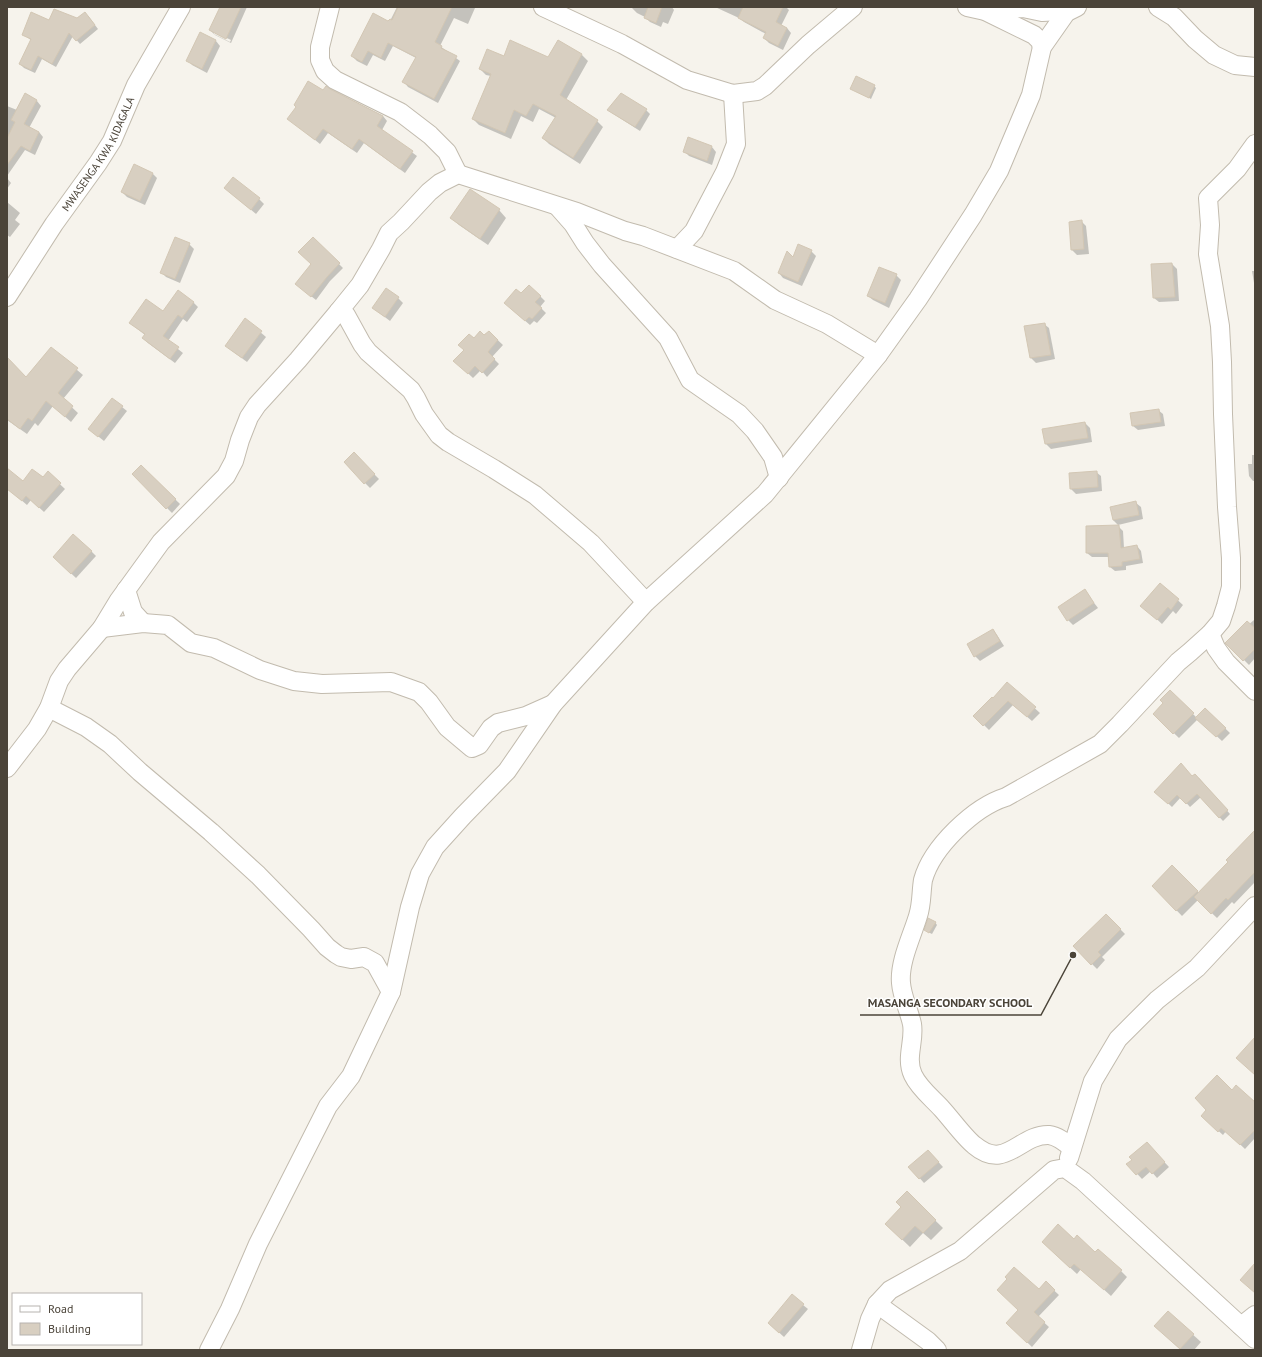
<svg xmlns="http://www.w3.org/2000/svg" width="1262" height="1357" font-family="'PT Sans',sans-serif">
<rect width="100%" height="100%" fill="#f6f3ec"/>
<!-- shadow -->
<g fill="#0003" fill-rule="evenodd">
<path d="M 221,7 L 247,7 L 231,43 L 215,35 L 210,30 ZM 214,32 L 231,40 L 230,42 L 214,34 Z"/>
<polygon points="397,7 474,7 475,8 468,24 454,18 440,46 460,61 438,103 408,87 404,82 416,58 393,46 385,61 373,55 367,66 357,61 352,56 389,23"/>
<polygon points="633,7 672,7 674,10 668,24 663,22 661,27 650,22 645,17 637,13 632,8"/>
<polygon points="715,7 786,7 789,10 781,26 787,28 791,33 783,50 769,43 764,38 766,34 744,22 739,18"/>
<polygon points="89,17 98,29 80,44 73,36 56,67 42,59 35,73 24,68 20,64 32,41 23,34 49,21"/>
<polygon points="201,34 216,41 220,46 207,73 192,65 188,60"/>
<polygon points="582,55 588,61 566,100 597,121 603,127 580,164 549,144 543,138 556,118 539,109 533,122 521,116 511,139 479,125 473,119 491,76 486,75 480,69 504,57 549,58"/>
<polygon points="874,86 876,88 871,99 852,89"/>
<polygon points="330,90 383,116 387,121 382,130 417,156 405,173 364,143 357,153 328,133 320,144 289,119 323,91"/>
<polygon points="25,95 37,101 41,106 29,128 39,132 43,137 35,155 25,150 7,176 7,106 17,110"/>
<polygon points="608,110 646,110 650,114 640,131 612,113"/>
<polygon points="689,138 712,147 716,152 712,165 689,156 684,151"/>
<polygon points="152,173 157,178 145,205 127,197 122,192"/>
<polygon points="7,178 11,183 7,189"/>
<polygon points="225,188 259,199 264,204 256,214"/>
<polygon points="7,202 20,213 15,220 20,224 10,237 7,235"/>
<polygon points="499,210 506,218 488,245 459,225 451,218"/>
<polygon points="1081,221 1086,226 1089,254 1077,255 1072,250 1070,222"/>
<polygon points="313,238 343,268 330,281 316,300 296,284 312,264"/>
<polygon points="189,244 194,249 180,283 166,277 161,272"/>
<polygon points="811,251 816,256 802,286 783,278 779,273 793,258"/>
<polygon points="1172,264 1177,269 1179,301 1159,302 1154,298"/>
<polygon points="1252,271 1255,271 1255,284 1254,283"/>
<polygon points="896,275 901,280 889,308 873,300 868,296"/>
<polygon points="521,295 540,296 545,301 540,307 546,313 537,323 534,321 530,325 510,308"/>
<polygon points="398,298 403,303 390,321 373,308"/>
<polygon points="193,302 198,307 187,322 183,319 168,341 183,353 175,363 148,343 143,338 145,335 130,323"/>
<polygon points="246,320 266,337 247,362 231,350"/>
<polygon points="1044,324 1049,328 1055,359 1036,363 1031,358 1026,327"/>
<polygon points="489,332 503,345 492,357 499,364 487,377 481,370 473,378 455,361 474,340 484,337"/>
<polygon points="51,348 83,375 63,399 78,413 71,422 53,406 38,426 35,423 27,434 7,420 7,359 26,378"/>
<polygon points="122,407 127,411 104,441 89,429"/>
<polygon points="1158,410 1163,414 1165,426 1138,430 1133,426"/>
<polygon points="1085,423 1090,428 1092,442 1051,449 1046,444"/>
<polygon points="354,454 379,479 370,488 345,463"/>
<polygon points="1252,455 1255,455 1255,481 1253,481 1249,476 1248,464 1252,464"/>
<polygon points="141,466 180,504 172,513 133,474"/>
<polygon points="1096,472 1101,476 1102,491 1076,494 1071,489"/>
<polygon points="7,473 23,482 43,478 48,473 65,489 44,512 31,500 27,505 7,488"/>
<polygon points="1136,503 1141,507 1143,519 1118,525 1113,520"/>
<polygon points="1118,526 1123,531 1124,548 1137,546 1141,551 1143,563 1126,566 1126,570 1115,571 1110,567 1109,557 1092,557 1087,553"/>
<polygon points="91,551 96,556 76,578 59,562"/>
<polygon points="1160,584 1183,605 1176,614 1173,611 1162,624 1147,610"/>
<polygon points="1085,591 1098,608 1073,625 1068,620"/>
<polygon points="1254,620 1255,658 1249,665 1227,643"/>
<polygon points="993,630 997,635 1004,646 980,661 975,656"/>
<polygon points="1007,683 1040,713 1032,721 1013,705 989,730 975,716 993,700"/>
<polygon points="1170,691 1197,718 1205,709 1230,733 1222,741 1198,719 1179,738 1154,714 1165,703"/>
<polygon points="1193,777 1199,778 1230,814 1223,821 1201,797 1190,807 1181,797 1172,807 1156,792"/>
<polygon points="1255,838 1255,882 1234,904 1232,902 1217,918 1198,900 1182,916 1153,886 1172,866 1199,893"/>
<polygon points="1106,915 1125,934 1102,957 1105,960 1097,969 1074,946"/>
<polygon points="935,922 937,925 932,934 928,932"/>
<polygon points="1232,1091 1255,1104 1255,1138 1245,1149 1226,1131 1223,1135 1202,1116"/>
<polygon points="1151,1148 1169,1167 1157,1178 1151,1171 1142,1179 1128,1164"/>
<polygon points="933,1156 943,1167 924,1183 910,1167"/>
<polygon points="907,1193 943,1228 931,1240 923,1233 910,1247 886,1224 902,1207"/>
<polygon points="1074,1240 1121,1271 1127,1277 1111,1296 1081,1269 1077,1274 1049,1248"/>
<polygon points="1046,1283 1059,1295 1038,1317 1049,1327 1032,1347 1007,1323"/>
<polygon points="803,1305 808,1309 784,1337 774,1328"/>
<polygon points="1168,1312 1201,1342 1194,1350 1181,1350 1163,1333"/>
</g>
<!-- building -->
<g fill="#d8cfc1" stroke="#d3c7b4">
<polygon points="220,7 241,7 226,39 209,30"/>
<polygon points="398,7 452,7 435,42 442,46 441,48 457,56 434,99 402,82 416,57 388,43 381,58 368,51 362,62 351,56 373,13 388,21 390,19 392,20"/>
<polygon points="648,7 662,7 656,23 644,18"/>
<polygon points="743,7 783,7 776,22 787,28 778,46 763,38 766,32 738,18"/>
<polygon points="54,9 77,18 85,12 95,25 76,41 69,33 52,64 38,56 31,70 19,64 31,39 22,35 31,12 49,20"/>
<polygon points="200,32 216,40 202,69 186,61"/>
<polygon points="510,40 548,57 558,40 582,54 560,95 598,120 573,158 542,138 556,116 533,104 526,116 514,110 505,133 472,119 491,74 479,69 487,49 504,56"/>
<polygon points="856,76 875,85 869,98 850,89"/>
<polygon points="308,81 323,90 326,86 330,89 383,116 377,126 413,151 400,169 359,139 352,149 323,129 315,140 287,119 296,107 294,105"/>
<polygon points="25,93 37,100 24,124 39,132 30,151 21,146 7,165 7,138 15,122 11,120"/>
<polygon points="621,93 647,109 635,127 607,110"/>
<polygon points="688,137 712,146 707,161 683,152"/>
<polygon points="134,164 153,173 140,201 121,192"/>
<polygon points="233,177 260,198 251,210 224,188"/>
<polygon points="470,189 500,209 480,239 450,218"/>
<polygon points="1082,220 1084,249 1071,250 1069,222"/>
<polygon points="175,237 190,243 175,279 160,273"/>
<polygon points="313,237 340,263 327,277 311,297 295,284 311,264 298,252"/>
<polygon points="798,244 812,250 798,282 778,273 787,251 793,257"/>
<polygon points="1172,263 1175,297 1153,298 1151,264"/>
<polygon points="879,267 897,274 885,303 867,296"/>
<polygon points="529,285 541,296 535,302 542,308 532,319 529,317 525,321 504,303 516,289 521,293"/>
<polygon points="386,288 399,297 385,317 372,308"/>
<polygon points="178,290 194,302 182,318 178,315 163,336 179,347 170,359 142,338 145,334 129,323 146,299 163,311"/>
<polygon points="245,318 262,331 242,358 225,346"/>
<polygon points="1045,323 1051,355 1030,358 1024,326"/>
<polygon points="480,331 484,335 489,331 498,340 488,352 495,359 482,373 475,366 468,374 453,361 464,350 458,345 469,334 474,338"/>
<polygon points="51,347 78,368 58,393 73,406 65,417 46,401 32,421 28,418 20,429 7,419 7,357 26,377"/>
<polygon points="112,398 123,406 98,437 88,429"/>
<polygon points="1159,409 1161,422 1132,426 1130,413"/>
<polygon points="1085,422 1088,438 1045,444 1042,429"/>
<polygon points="354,452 375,474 364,484 344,462"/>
<polygon points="141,465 176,499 166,509 132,474"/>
<polygon points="7,468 23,481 32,469 43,477 48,471 61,483 39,508 26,496 22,501 7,489"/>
<polygon points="1097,471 1098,487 1070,489 1069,473"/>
<polygon points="1136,501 1139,515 1113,520 1110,507"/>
<polygon points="1119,525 1121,548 1137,545 1140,559 1122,562 1122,566 1109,567 1108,553 1086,553 1086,526"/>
<polygon points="73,534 92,551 71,574 53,557"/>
<polygon points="1160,583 1179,599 1171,610 1168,607 1157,620 1140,606"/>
<polygon points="1085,589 1094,603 1067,621 1058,607"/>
<polygon points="1247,621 1255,628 1255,649 1243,661 1225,643"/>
<polygon points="993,629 1000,641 974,657 967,644"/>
<polygon points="1007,682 1036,707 1027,717 1008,701 983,726 973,716 992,697 993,698"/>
<polygon points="1170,690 1194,713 1173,734 1153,714 1163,703 1160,700"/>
<polygon points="1205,708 1226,728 1216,737 1195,718"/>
<polygon points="1181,763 1192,776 1195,774 1228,810 1219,818 1197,794 1186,804 1177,795 1168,804 1154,792"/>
<polygon points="1255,830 1255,872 1228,900 1226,898 1211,914 1194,897 1228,862 1226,860 1228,858"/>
<polygon points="1172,865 1198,891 1176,911 1152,886"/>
<polygon points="1106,914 1121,929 1098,952 1101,955 1091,965 1073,946"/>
<polygon points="928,918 936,922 929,933 924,930"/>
<polygon points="1255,1037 1255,1075 1236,1058"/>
<polygon points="1217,1075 1232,1090 1236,1085 1255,1102 1255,1130 1240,1145 1221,1128 1218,1132 1201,1116 1206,1110 1195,1098"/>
<polygon points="1147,1142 1165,1162 1152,1174 1146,1167 1136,1175 1126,1164 1132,1160 1129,1157"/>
<polygon points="928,1150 939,1162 919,1179 908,1167"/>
<polygon points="907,1191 936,1220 923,1233 915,1226 902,1240 885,1224 901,1207 896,1202"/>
<polygon points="1058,1224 1074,1239 1077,1235 1095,1252 1098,1249 1122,1270 1104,1290 1074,1264 1070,1268 1042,1242"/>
<polygon points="1255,1263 1255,1293 1240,1280"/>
<polygon points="1014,1267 1039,1289 1046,1281 1055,1290 1034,1312 1045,1322 1027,1343 1006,1323 1018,1310 997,1290 1007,1279 1005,1277"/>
<polygon points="792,1294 804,1304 779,1333 768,1323"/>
<polygon points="1168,1311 1194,1334 1180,1349 1154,1326"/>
</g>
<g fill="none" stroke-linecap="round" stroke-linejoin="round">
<defs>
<g id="minor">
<polyline points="330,7 320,47 320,60 325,71 335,80 400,112 430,135 447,152 458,174"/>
<polyline points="543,7 622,44 687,80 733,94 757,91 765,86 808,45 853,7"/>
<polyline points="967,7 985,11 1034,35 1040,41 1042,47"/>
<polyline points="1158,7 1174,17 1195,39 1214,55 1235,65 1255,67"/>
<polyline points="985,11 1023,8 1042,12 1061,11 1069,11 1077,7"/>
<polyline points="558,207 573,224 585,243 602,265 668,338 690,380 739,414 755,431 773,457 779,478"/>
<polyline points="677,249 694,231 725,172 736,144 733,94"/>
<path id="s1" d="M 7,297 L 54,224 L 98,163 L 112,141 L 136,85 L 181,7"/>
<polyline points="126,590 133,612 143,623"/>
<polyline points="646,602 591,543 535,495 494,469 448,442 439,435 424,414 416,398 411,390 368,352 362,344 346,315 339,311 360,285 381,249 389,233 401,222 429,192 440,183 458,174 577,212 625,231 643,236 734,271 775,300 827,324 878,355"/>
<polyline points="102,628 143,623 168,625 191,643 214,648 260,670 294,681 322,684 391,682 419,692 429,702 447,727 472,748 479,745 491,728 498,723 526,716 553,704"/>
<polyline points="1210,634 1216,648 1226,662 1255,691"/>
<polyline points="49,708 86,727 110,744 140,772 211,832 258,875 311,929 327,947 336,954 341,957 351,959 364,957 375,963 391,992"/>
<polyline points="7,768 37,729 49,708 59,681 67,669 102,628 119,600 161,542 226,476 234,461 240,440 249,417 257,405 298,360 339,311"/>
<path d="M 1072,1148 C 1066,1143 1058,1136 1049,1135 C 1019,1134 1006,1172 974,1145 C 964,1137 952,1120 942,1109 C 932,1098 919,1088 913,1075 C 905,1058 915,1041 912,1024 C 909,1010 902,997 901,983 C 899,962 912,936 918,916 C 922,904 921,892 923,880 C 932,847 974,807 1006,797 L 1100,744 L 1120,724 L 1178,662 L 1190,652 L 1210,634 L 1221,621 L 1226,606 L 1231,587 L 1231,558 L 1227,507 L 1223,414 L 1222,362 L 1220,326 L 1208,254 L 1210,225 L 1208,198 L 1237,169 L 1255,144"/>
<polyline points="1069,1158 1093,1081 1118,1039 1157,1000 1197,968 1255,906"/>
<polyline points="877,1304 928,1341 937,1350"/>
<polyline points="1241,1326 1255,1315"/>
<polyline points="209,1350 230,1309 258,1244 328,1106 351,1076 391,992 410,907 420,874 435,847 463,816 507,771 553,704 646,602 765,494 878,355 918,299 973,215 999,171 1031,95 1042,47 1070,7"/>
<polyline points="861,1350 870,1319 877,1304 890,1290 960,1251 1054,1170 1065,1168 1083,1181 1255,1339"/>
</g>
</defs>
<!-- minor casing -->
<use href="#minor" stroke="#c2bbae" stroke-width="20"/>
<!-- minor -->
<use href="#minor" stroke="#fff" stroke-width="18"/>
</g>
<g text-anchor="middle" stroke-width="3" stroke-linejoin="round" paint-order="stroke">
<!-- street labels -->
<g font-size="11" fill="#4b4439" stroke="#fff">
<text dy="4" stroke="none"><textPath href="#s1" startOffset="170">MWASENGA KWA KIDAGALA</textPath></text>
</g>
</g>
<!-- callouts -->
<path fill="none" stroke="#4b4439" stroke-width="1.5" d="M1073 955L1041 1015H860"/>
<circle fill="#4b4439" stroke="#fff" stroke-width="1.5" cx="1073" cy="955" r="4"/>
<g font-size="12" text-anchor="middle" font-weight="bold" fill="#4b4439" stroke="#fff" stroke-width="3" stroke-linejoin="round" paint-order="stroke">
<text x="950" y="1007">MASANGA SECONDARY SCHOOL</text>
</g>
<!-- border -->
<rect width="1262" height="1357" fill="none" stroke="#4b4439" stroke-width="16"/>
<!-- legend -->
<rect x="12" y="1293" width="130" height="52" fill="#ffffff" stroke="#b7b4b0"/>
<rect x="20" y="1306" width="20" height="6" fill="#ffffff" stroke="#b7b4b0"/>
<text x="48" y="1313" font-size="12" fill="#4b4439">Road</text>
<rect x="20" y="1323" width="20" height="12" fill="#d8cfc1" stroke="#b7b4b0"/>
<text x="48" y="1333" font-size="12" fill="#4b4439">Building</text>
</svg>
